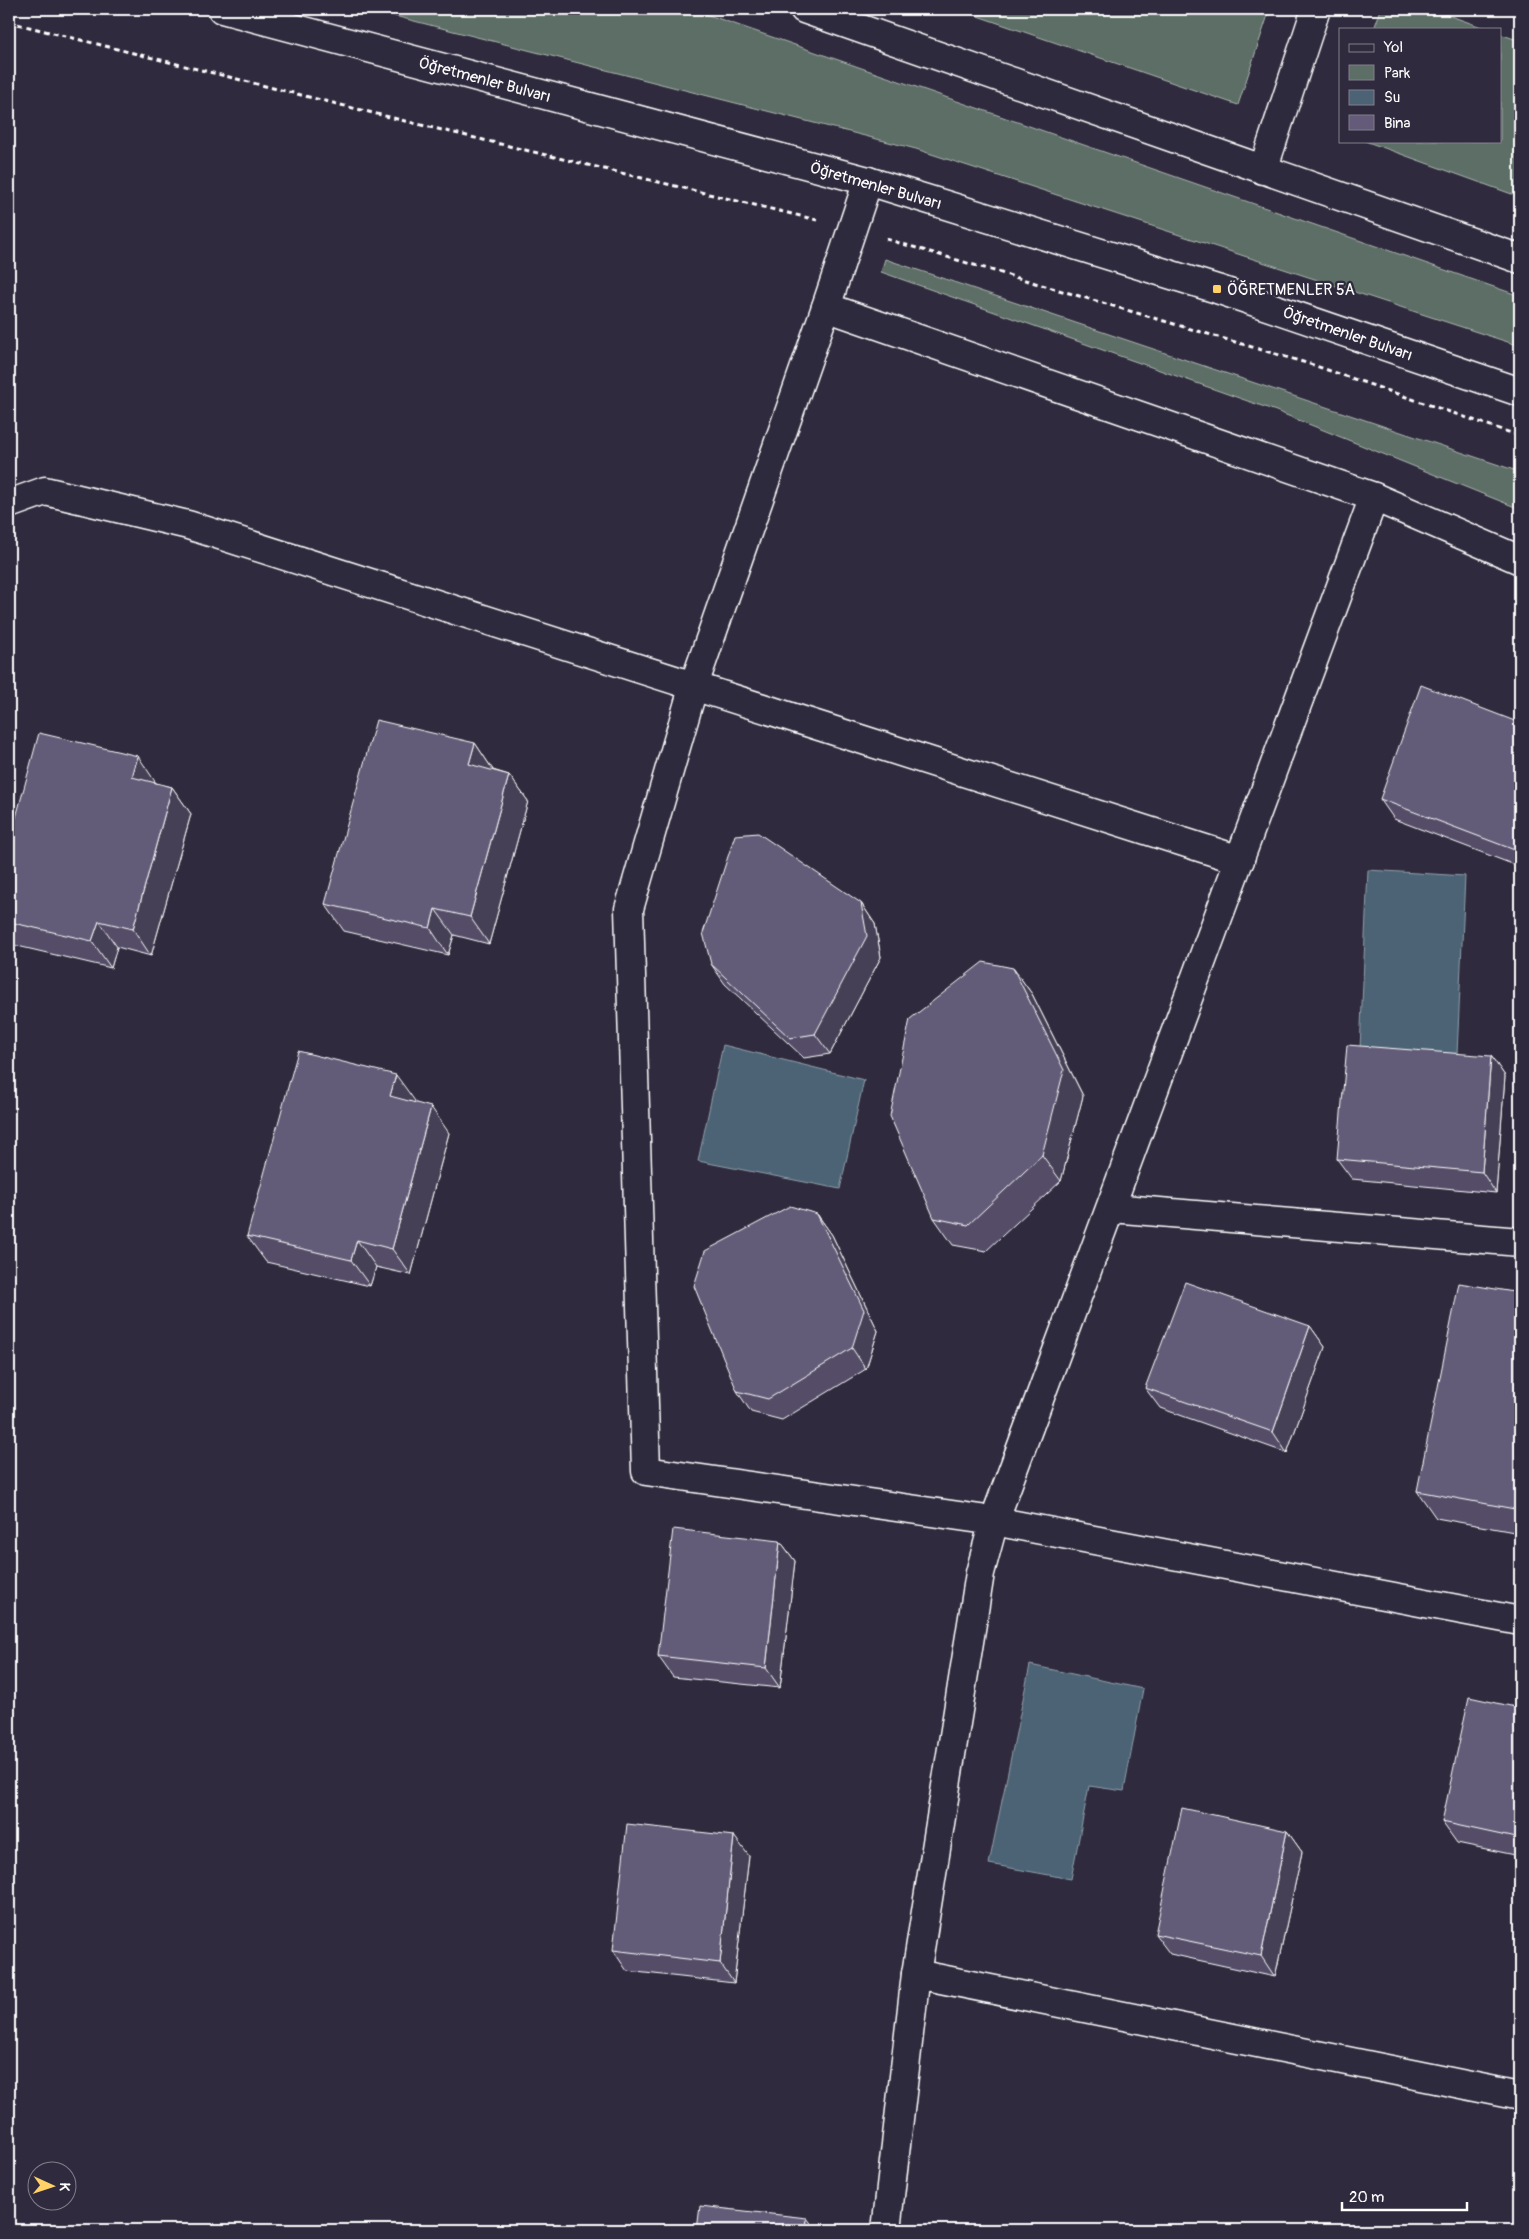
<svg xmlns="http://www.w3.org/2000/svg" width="1529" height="2239" font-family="Pangolin,sans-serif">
<rect width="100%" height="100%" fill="#2f2a3d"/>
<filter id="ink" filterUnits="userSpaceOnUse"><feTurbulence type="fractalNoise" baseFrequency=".02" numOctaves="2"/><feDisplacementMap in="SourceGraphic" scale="10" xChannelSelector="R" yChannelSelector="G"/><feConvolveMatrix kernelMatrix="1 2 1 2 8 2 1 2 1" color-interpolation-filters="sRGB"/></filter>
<g filter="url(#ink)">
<!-- green -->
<g fill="#5c6e65" stroke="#aeb6b2">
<polygon points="367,9 691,9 1520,296 1520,346 916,149"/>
<polygon points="957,9 1270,9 1238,105"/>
<polygon points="1381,9 1431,9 1487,29 1374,29"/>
<polygon points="1500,34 1520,41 1520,197 1365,141 1500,141"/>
<polygon points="885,259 1520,472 1520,509 1276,411 881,272"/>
</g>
<!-- water -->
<g fill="#4b6374" stroke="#93a1ac">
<polygon points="1368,870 1465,876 1457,1054 1360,1049"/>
<polygon points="723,1045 864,1080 840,1189 698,1161"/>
<polygon points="1030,1665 1143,1689 1124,1791 1089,1786 1071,1879 989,1864"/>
</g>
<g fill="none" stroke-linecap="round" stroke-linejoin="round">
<defs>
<g id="minor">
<polyline points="1263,170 1316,9"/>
<polyline points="868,181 826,307 694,685 629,909 646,1471 994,1521 1520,1621"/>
<polyline points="826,307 1374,497 1520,560"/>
<polyline points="9,504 45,491 188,525 1240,860"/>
<polyline points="1111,1208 1520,1242"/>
<polyline points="916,1974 1520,2096"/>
<polyline points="886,2230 916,1974 980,1573 994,1521 1374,497"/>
</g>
<g id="primary">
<polyline points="222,9 868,181 1217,289 1520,392"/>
<polyline points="804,9 1520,259"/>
</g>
</defs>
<!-- minor casing -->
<use href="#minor" stroke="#fff" stroke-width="31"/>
<!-- primary casing -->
<use href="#primary" stroke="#fff" stroke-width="31"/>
<!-- path -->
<g stroke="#fff" stroke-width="3" stroke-dasharray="5 4" stroke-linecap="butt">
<polyline points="9,22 417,124 817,220"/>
<polyline points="886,239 1313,365 1520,436"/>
</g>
<!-- minor -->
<use href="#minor" stroke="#2f2a3d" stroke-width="28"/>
<!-- primary -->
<use href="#primary" stroke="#2f2a3d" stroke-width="28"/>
</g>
<!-- wall -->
<g fill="#554e68" stroke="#fff">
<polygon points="1520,723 1520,867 1394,819 1380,799"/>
<polygon points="475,743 493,770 509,775 528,801 489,944 454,935 448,955 344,931 325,904"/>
<polygon points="156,783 172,787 191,814 151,956 117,947 111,968 9,944 9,843"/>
<polygon points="861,903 875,924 881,957 830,1054 804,1058 725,984 711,964"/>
<polygon points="1013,968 1032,994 1083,1096 1061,1181 986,1251 953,1245 934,1218"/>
<polygon points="1491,1056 1505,1076 1496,1193 1352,1179 1337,1159"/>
<polygon points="415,1101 414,1102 449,1133 411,1275 376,1267 370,1286 266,1262 247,1236"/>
<polygon points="817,1214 832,1235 878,1331 866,1369 782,1420 751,1412 737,1391"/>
<polygon points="1520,1293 1520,1533 1436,1518 1417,1491"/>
<polygon points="1310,1326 1325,1347 1287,1453 1160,1408 1145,1388"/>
<polygon points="780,1541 795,1561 780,1688 673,1677 658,1656"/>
<polygon points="1520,1708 1520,1856 1457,1843 1442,1822"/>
<polygon points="1287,1831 1302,1852 1275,1977 1170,1954 1155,1934"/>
<polygon points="749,1856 734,1983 627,1971 613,1950"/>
</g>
<!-- shaded-wall -->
<g fill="#454055" stroke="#fff">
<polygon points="475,743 493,770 487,791 469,764"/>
<polygon points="138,756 156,783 150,804 132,777"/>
<polygon points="509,775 528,801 489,944 470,917"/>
<polygon points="172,787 191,814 151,956 133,929"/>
<polygon points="861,903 875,924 881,957 830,1054 815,1034"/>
<polygon points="435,909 454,935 448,955 430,928"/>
<polygon points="99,921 117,947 111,968 92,941"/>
<polygon points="1013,968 1032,994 1083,1096 1061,1181 1042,1155"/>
<polygon points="1491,1056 1505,1076 1496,1193 1482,1172"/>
<polygon points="396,1075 415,1101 409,1123 390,1096"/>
<polygon points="431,1107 449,1133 411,1275 392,1249"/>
<polygon points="817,1214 832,1235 878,1331 866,1369 852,1348"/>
<polygon points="357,1240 376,1267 370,1286 351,1260"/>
<polygon points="1310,1326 1325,1347 1287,1453 1273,1432"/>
<polygon points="780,1541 795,1561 780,1688 766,1668"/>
<polygon points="1287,1831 1302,1852 1275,1977 1261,1956"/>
<polygon points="734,1836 749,1856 734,1983 720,1963"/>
<polygon points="807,2218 816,2230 806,2230"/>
</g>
<!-- building -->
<g fill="#635b79" stroke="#fff">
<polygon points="1421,685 1520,723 1520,852 1380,799"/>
<polygon points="376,720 475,743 469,764 509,775 470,917 435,909 430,928 325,904"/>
<polygon points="39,733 138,756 132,777 172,787 133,929 99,921 92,941 9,922 9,843"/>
<polygon points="758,833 861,903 867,936 815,1034 790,1038 711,964 703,933 735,835"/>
<polygon points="983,962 1013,968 1064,1070 1042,1155 968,1225 934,1218 890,1116 910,1019"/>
<polygon points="1347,1045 1491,1056 1482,1172 1337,1159"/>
<polygon points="298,1051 396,1075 390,1096 431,1107 392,1249 357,1240 351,1260 247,1236"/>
<polygon points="790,1206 817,1214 864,1310 852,1348 768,1399 737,1391 694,1286 705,1251"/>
<polygon points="1185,1282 1310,1326 1273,1432 1145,1388"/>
<polygon points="1459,1283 1520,1293 1520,1510 1417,1491"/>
<polygon points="673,1529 780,1541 766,1668 658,1656"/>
<polygon points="1469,1697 1520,1708 1520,1839 1442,1822"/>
<polygon points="1182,1808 1287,1831 1261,1956 1155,1934"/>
<polygon points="627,1824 734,1836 720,1963 613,1950"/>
<polygon points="700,2206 807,2218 806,2230 697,2230"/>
</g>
</g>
<!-- markers -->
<rect fill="#ffd166" stroke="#2f2a3d" stroke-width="2" x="1212" y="284" width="10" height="10" rx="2.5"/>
<g text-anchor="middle" stroke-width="4.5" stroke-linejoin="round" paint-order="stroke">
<!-- street labels -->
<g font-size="16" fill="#fff" stroke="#2f2a3d">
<text transform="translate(485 79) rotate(15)" y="6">Öğretmenler Bulvarı</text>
<text transform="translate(876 185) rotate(16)" y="6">Öğretmenler Bulvarı</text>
<text transform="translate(1348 333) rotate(19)" y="6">Öğretmenler Bulvarı</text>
</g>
<!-- poi labels -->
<g font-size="16" fill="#fff" stroke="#2f2a3d" text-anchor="start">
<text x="1227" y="295">ÖĞRETMENLER 5A</text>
</g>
</g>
<!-- margin -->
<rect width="1529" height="2239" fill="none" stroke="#2f2a3d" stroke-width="30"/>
<rect x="15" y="15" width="1499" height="2209" fill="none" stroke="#fff" stroke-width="2" filter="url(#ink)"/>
<!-- legend -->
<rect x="1339" y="28" width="162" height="115" fill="#2f2a3d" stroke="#827f8b"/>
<rect x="1349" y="44" width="25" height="8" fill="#2f2a3d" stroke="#827f8b"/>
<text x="1384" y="52" font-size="15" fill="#ffffff">Yol</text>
<rect x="1349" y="65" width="25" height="15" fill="#5c6e65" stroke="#827f8b"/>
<text x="1384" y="78" font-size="15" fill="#ffffff">Park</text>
<rect x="1349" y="90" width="25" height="15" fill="#4b6374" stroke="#827f8b"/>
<text x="1384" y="102" font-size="15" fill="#ffffff">Su</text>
<rect x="1349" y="115" width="25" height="15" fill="#635b79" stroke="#827f8b"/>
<text x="1384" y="128" font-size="15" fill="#ffffff">Bina</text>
<!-- north arrow -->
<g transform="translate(52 2186) rotate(93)"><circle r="24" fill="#2f2a3d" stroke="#827f8b"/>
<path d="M0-4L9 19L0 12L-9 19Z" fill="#ffd166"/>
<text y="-8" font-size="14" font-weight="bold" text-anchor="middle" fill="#ffffff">K</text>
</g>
<!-- scale -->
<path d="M1342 2202v8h125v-8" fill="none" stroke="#ffffff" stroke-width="2.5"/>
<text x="1349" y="2202" font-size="15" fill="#ffffff" stroke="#2f2a3d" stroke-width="4" paint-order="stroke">20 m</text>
</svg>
